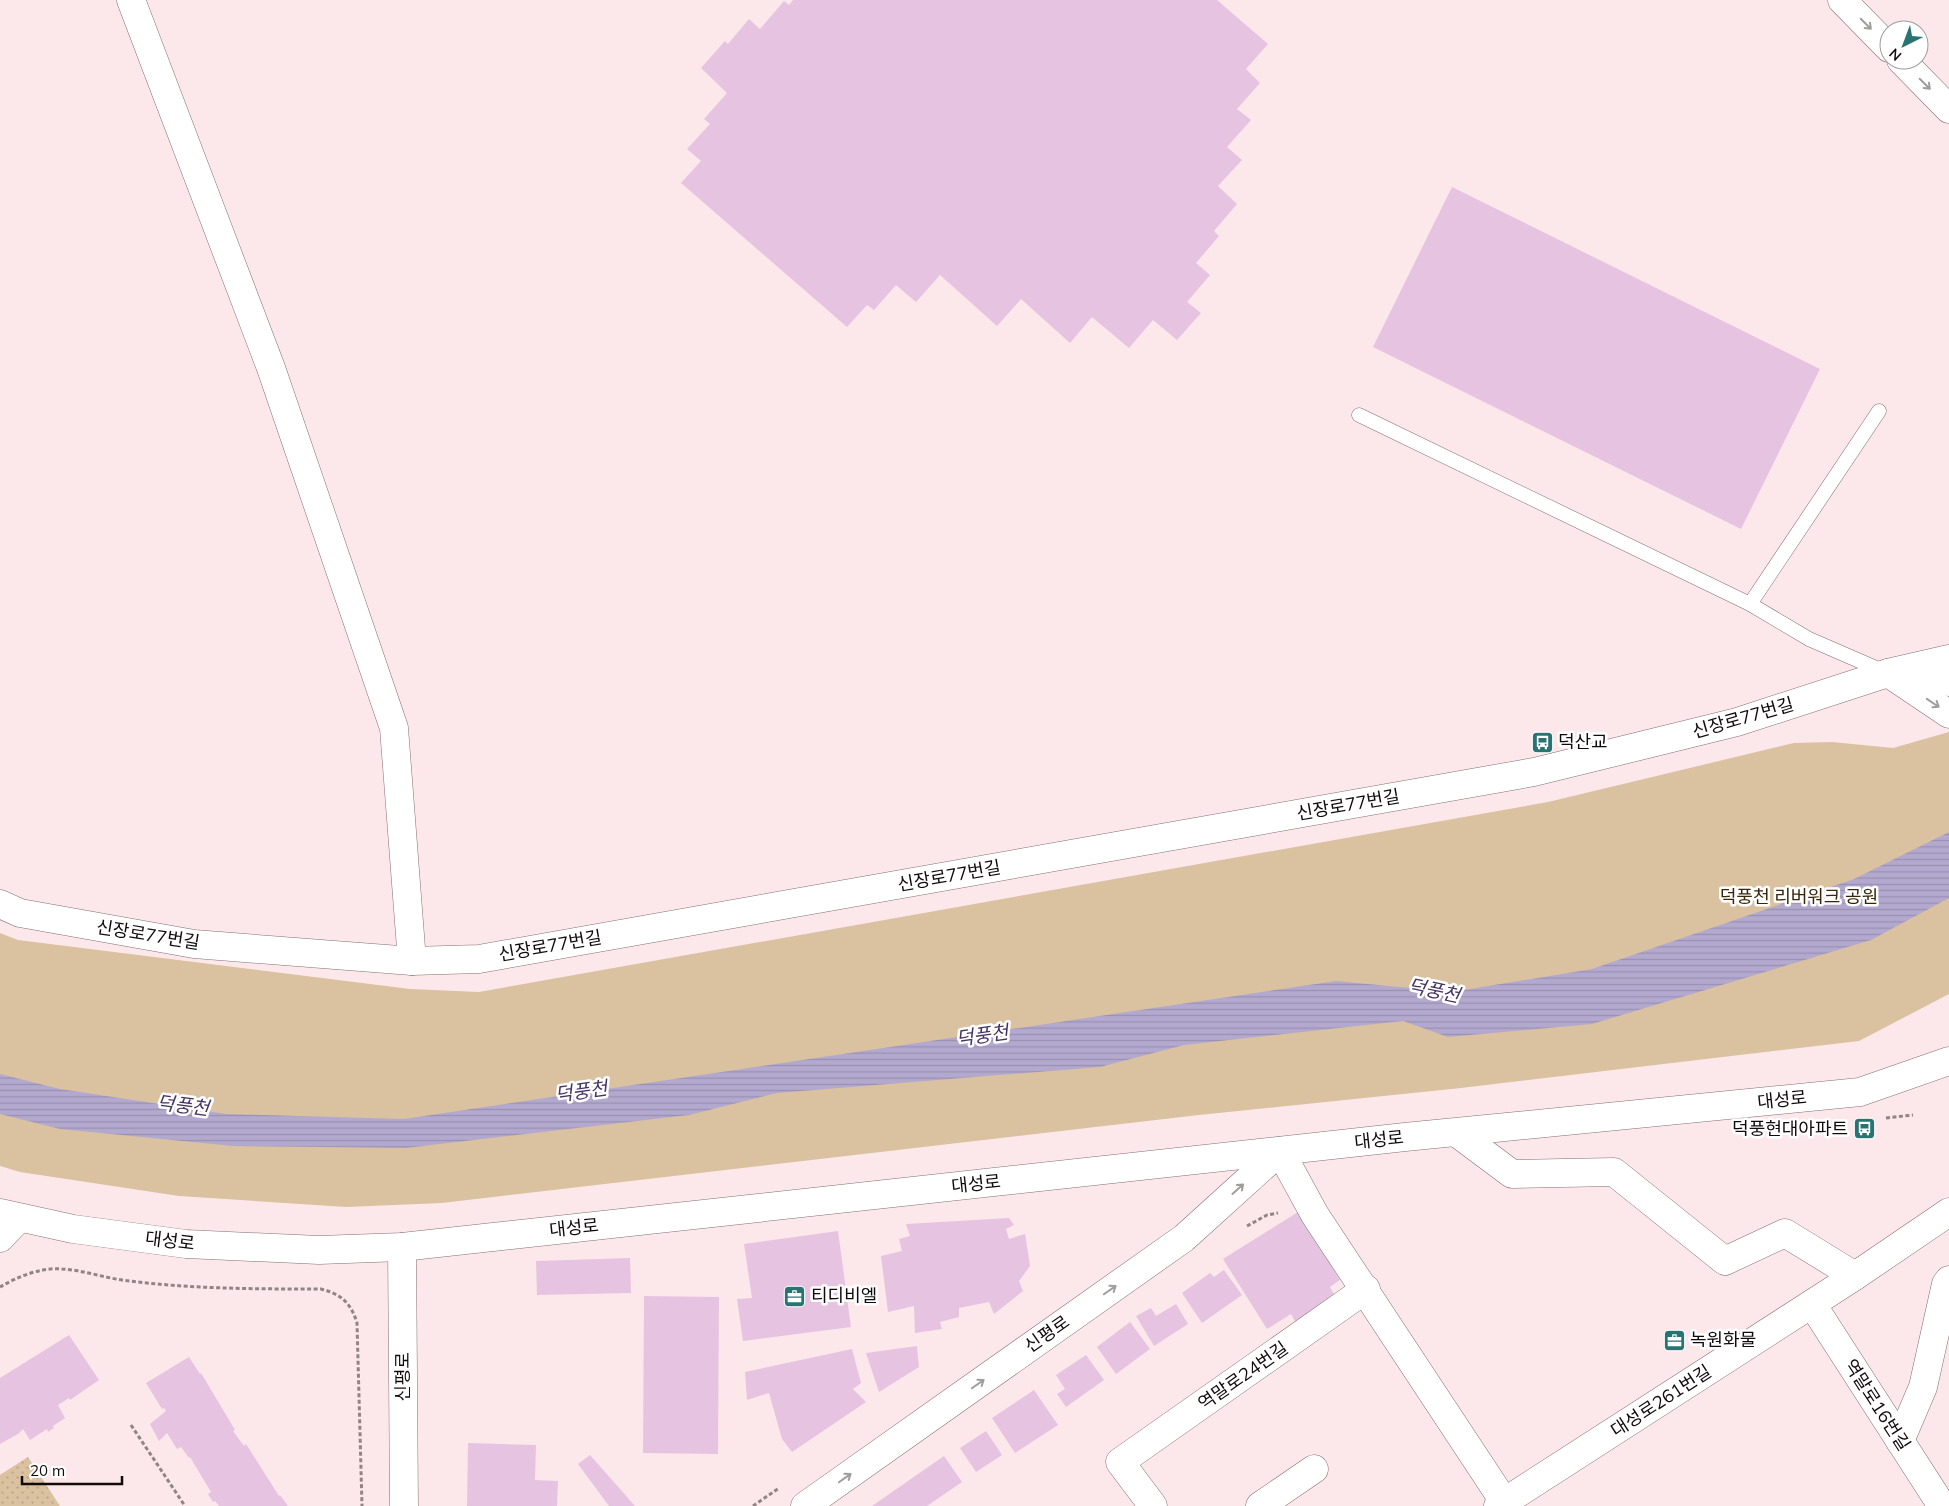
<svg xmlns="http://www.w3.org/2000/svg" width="1949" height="1506" font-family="Mulish,'Noto Sans KR',sans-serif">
<defs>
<pattern id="park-dots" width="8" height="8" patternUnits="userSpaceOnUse" patternTransform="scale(1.25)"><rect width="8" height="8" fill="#dac1a0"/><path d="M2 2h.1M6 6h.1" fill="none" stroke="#baa488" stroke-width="1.8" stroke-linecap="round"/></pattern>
<pattern id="water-rules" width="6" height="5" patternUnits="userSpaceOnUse" patternTransform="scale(1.25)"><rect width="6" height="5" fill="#b3a9cf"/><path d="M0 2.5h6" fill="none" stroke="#9990b0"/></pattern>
</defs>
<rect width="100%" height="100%" fill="#fce8eb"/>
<!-- green -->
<polygon fill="#dac1a0" points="1949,732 1949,994 1859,1041 1461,1088 1199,1115 442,1203 346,1207 179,1196 20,1172 0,1166 0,933 18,940 410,989 479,992 1548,802 1794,743 1832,742 1893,748"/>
<!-- park -->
<polygon fill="url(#park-dots)" points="28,1457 60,1506 0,1506 0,1475"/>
<!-- water -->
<polygon fill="url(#water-rules)" points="1949,832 1949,898 1871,940 1592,1024 1448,1037 1403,1021 1184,1045 1100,1067 777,1093 689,1115 406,1148 233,1146 60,1129 0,1114 0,1074 60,1089 226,1114 404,1119 1336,981 1452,992 1592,969 1854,879"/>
<!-- building -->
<g fill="#e6c3e0">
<polygon points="793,0 1217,0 1268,44 1246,69 1260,83 1237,109 1251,120 1227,147 1242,160 1218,186 1237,204 1214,231 1219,236 1196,263 1210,275 1187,302 1201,313 1177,340 1153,320 1129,348 1092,317 1070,343 1021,299 997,326 940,275 916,302 896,285 874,310 867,305 847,327 681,183 701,161 687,149 710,124 704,119 727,93 701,68 725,41 728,44 749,19 760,29 784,1 789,5"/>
<polygon points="1452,187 1820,369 1741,529 1373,347"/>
<polygon points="1298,1212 1340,1280 1330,1287 1337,1300 1297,1325 1291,1314 1267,1329 1223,1259"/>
<polygon points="1009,1218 1014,1225 1006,1229 1009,1239 1025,1234 1030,1266 1019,1281 1023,1291 994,1314 989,1302 959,1308 959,1317 940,1322 942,1329 915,1333 914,1306 888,1312 881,1256 902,1251 899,1239 910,1236 906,1224"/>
<polygon points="838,1231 851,1327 743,1341 737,1299 752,1298 744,1244"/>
<polygon points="630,1258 631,1293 537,1295 536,1261"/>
<polygon points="1224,1270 1242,1295 1202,1323 1182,1293 1210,1273 1214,1277"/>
<polygon points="644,1296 719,1297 718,1454 643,1453"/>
<polygon points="1176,1304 1188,1324 1154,1346 1136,1316 1151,1308 1156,1316"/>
<polygon points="1130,1322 1150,1349 1116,1374 1097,1347"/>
<polygon points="69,1335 99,1380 70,1400 69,1398 58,1405 65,1418 53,1426 54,1428 48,1432 47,1429 30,1440 23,1429 18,1434 0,1444 0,1378"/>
<polygon points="917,1346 919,1367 879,1392 866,1353"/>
<polygon points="852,1349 861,1383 853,1389 866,1402 792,1452 782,1439 769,1393 747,1400 745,1372"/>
<polygon points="1086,1355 1104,1380 1066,1407 1057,1394 1065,1389 1056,1375"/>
<polygon points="189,1357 200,1374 201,1373 235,1430 233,1431 244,1446 246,1444 279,1496 280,1495 288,1506 219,1506 215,1501 213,1502 208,1494 211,1492 190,1457 189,1458 181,1447 177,1449 167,1433 159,1441 150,1424 166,1411 164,1408 162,1409 146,1383"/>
<polygon points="1034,1390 1058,1425 1015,1453 992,1418"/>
<polygon points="986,1431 1002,1455 976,1472 960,1448"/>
<polygon points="468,1443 536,1445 535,1480 558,1481 557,1506 467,1506"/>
<polygon points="590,1455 635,1506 609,1506 578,1464"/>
<polygon points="944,1456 962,1482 927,1506 872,1506"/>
</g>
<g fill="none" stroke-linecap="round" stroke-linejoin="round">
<defs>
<g id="service">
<polyline points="1359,415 1750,604 1809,639 1885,672"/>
<polyline points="1750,604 1879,411"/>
</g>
<g id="minor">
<polyline points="131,0 271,368 394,728 412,961"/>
<polyline points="1888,673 1949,714"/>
<polyline points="1904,675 1949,682"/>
<polyline points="0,904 20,913 194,944 412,961 479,959 1534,772 1737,722 1888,673 1949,659"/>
<polyline points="1457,1133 1512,1174 1614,1172 1725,1261 1785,1233 1855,1276"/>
<polyline points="1280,1151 1315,1215 1507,1506"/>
<polyline points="0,1238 19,1218"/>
<polyline points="1812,1304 1942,1506"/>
<polyline points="1900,1441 1923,1387 1946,1284 1949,1280"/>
<polyline points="1153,1506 1120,1462 1366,1289"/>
<polyline points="1260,1506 1314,1469"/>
<polyline points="1498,1506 1855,1276 1949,1212"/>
</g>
<g id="tertiary">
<polyline points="0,1213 73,1229 186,1244 319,1250 402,1247 1405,1137 1860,1092 1949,1061"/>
<polyline points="402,1247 404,1506"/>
<polyline points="805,1506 1184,1238 1280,1151"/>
</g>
<g id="motorway">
<polyline points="1842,0 1889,48"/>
<polyline points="1901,60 1949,109"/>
</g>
</defs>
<!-- service casing -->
<use href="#service" stroke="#856f73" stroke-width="15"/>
<!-- minor casing -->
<use href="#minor" stroke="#856f73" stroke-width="29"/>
<!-- tertiary casing -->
<use href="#tertiary" stroke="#856f73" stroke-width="29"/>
<!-- motorway casing -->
<use href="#motorway" stroke="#856f73" stroke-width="29"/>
<!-- path -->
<g stroke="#928486" stroke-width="3" stroke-dasharray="4 2.5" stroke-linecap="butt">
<polyline points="1886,1118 1913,1115"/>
<polyline points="1247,1226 1267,1215 1278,1213"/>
<path d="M 0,1287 C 17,1277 41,1267 62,1269 C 84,1270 107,1279 130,1281 C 193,1289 257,1289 321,1289 C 341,1294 351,1303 357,1323 L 362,1506"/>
<polyline points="131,1425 185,1506"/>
<polyline points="753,1506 779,1488"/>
</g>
<!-- service -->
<use href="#service" stroke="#fff" stroke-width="14"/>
<!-- minor -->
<use href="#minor" stroke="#fff" stroke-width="28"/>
<!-- tertiary -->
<use href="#tertiary" stroke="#fff" stroke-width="28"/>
<!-- motorway -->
<use href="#motorway" stroke="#fff" stroke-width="28"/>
</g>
<!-- one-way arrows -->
<defs><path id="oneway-shaft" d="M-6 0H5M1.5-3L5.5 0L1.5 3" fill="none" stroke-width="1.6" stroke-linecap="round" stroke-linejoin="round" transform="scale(1.25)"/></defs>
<g stroke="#a09d9d">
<use href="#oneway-shaft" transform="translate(1866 24) rotate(45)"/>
<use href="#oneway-shaft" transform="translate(1925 84) rotate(45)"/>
<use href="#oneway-shaft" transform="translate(1933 703) rotate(34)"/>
<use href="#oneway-shaft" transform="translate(1238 1189) rotate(-42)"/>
<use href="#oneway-shaft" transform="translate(1110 1290) rotate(-35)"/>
<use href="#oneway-shaft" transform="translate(978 1384) rotate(-35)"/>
<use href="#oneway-shaft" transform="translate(845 1478) rotate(-35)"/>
</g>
<!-- icons -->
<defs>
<symbol id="bus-square" viewBox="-11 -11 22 22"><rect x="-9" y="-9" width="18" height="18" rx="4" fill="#297373" stroke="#fff"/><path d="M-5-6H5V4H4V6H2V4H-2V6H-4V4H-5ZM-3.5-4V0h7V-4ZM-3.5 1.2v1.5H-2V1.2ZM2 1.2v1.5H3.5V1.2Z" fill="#fff"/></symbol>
<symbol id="office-square" viewBox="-11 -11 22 22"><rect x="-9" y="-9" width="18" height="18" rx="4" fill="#297373" stroke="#fff"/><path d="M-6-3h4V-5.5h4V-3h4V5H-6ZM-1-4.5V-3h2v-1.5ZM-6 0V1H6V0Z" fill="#fff"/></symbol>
</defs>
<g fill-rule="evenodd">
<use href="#bus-square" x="1530" y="730" width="25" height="25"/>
<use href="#bus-square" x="1852" y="1116" width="25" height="25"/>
<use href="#office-square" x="782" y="1284" width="25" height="25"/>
<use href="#office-square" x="1662" y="1328" width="25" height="25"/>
</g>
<g text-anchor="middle" stroke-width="5" stroke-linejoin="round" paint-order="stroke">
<!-- street labels -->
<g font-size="18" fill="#110a0b" stroke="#fff">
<text transform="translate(1743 718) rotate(-16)" y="6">신장로77번길</text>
<text transform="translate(1348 805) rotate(-10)" y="6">신장로77번길</text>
<text transform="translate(949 876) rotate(-10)" y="6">신장로77번길</text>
<text transform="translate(148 935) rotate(9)" y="6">신장로77번길</text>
<text transform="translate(550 946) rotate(-10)" y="6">신장로77번길</text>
<text transform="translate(1782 1100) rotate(-6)" y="6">대성로</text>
<text transform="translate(1379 1140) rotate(-6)" y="6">대성로</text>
<text transform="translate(976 1184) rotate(-6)" y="6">대성로</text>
<text transform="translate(574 1228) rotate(-6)" y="6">대성로</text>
<text transform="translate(170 1241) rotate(7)" y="6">대성로</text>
<text transform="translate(1047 1334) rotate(-35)" y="6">신평로</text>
<text transform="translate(1243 1376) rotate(-35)" y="6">역말로24번길</text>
<text transform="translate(403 1377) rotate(-90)" y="6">신평로</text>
<text transform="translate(1661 1401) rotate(-33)" y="6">대성로261번길</text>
<text transform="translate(1877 1405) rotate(57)" y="6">역말로16번길</text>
</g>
<!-- poi labels -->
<g font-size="18" fill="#110a0b" stroke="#fff" text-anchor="start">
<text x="1558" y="748">덕산교</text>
<text x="1848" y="1135" text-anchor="end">덕풍현대아파트</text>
<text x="811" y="1302">티디비엘</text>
<text x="1690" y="1346">녹원화물</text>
</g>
<!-- park labels -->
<g font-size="18" fill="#392609" stroke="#fff">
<text x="1799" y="903">덕풍천 리버워크 공원</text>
</g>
<!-- water labels -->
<g font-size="19" font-style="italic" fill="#433263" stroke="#fff">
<text transform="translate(1434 990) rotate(12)" y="7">덕풍천</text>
<text transform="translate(982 1035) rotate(-8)" y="7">덕풍천</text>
<text transform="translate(581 1091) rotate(-8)" y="7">덕풍천</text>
<text transform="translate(183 1105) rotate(7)" y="7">덕풍천</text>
</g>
</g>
<!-- north arrow -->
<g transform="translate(1904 45) rotate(222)"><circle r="24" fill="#ffffff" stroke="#a09d9d"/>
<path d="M0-4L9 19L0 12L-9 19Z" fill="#297373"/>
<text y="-8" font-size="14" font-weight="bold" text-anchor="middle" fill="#110a0b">N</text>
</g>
<!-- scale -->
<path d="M22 1476v8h100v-8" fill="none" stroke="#110a0b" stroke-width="2.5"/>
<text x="30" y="1476" font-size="15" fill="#110a0b" stroke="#ffffff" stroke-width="4" paint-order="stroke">20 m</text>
</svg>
